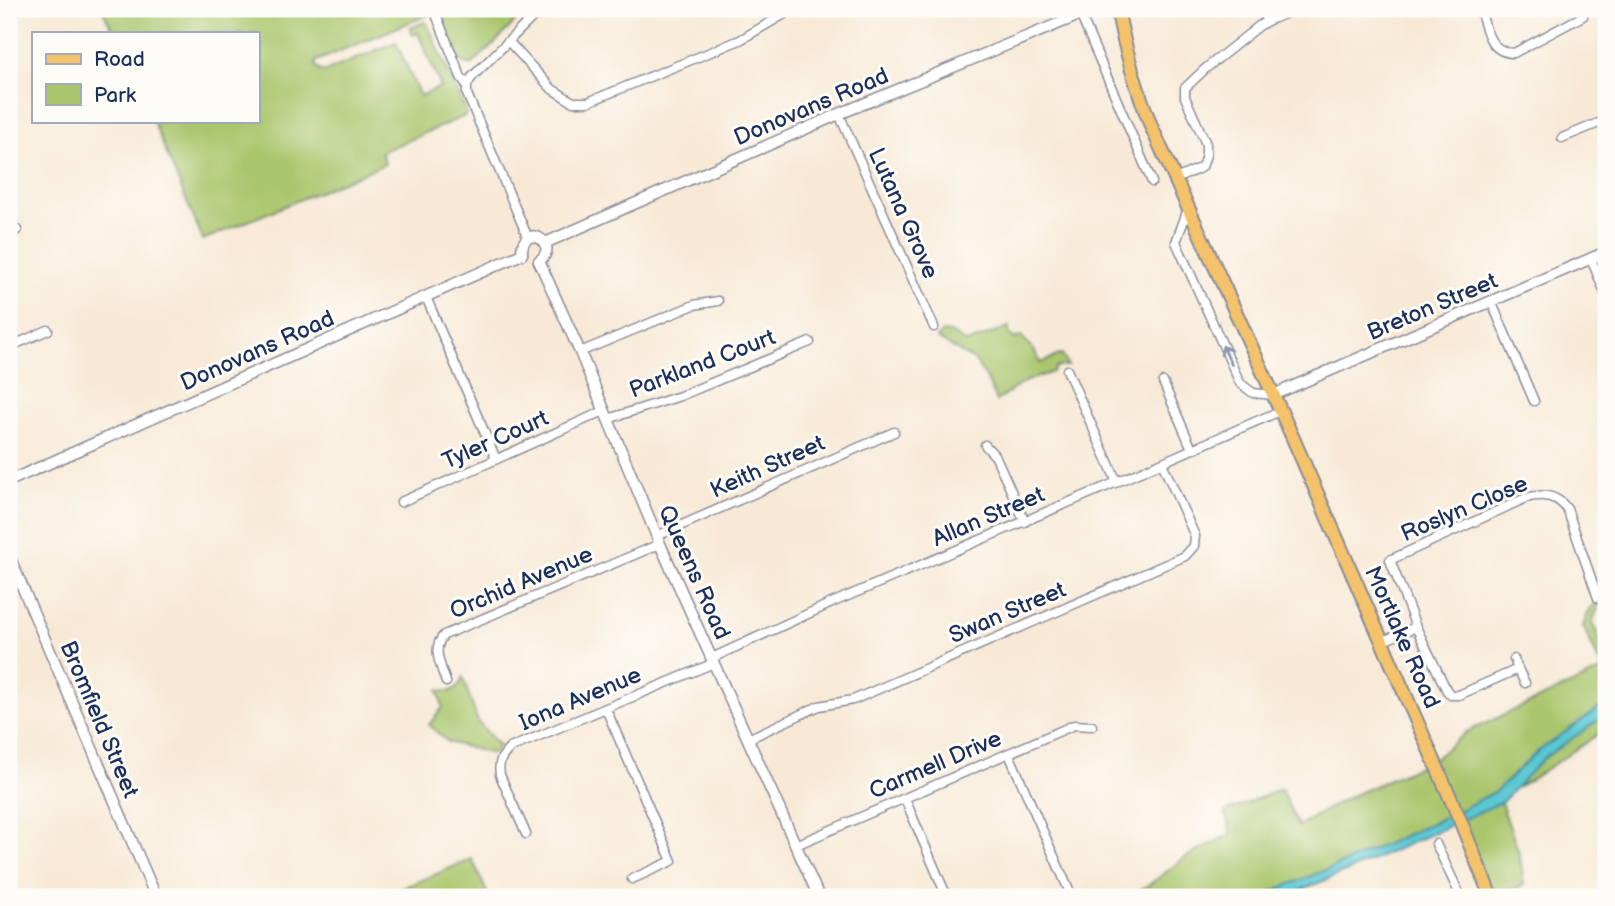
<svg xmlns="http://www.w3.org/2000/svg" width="1615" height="906" font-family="'Balsamiq Sans',sans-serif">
<rect width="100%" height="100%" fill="#fdfcf7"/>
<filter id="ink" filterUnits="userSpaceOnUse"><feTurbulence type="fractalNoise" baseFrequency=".0143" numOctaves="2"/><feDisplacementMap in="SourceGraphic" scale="14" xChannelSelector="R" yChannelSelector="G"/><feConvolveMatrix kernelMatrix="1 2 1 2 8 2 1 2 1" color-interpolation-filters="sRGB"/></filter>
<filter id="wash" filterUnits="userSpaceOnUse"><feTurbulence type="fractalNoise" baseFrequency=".00686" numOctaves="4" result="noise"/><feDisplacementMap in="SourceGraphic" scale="28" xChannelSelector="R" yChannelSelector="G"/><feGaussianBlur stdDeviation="1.57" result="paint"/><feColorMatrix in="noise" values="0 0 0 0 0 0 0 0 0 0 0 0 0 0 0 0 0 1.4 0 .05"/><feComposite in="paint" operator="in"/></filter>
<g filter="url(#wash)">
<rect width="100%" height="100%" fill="#f8e9d6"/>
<!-- green -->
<g fill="#aac66d" stroke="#627a66" stroke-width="2">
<polygon points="102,9 527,9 493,45 471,65 464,63 458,58 437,11 316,61 316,66 320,71 327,71 396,42 420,96 441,87 418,33 413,35 410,28 424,22 427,23 466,111 465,116 381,152 385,164 203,240 153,121 257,121 257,33 114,33"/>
<polygon points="1009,327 1009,334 1015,339 1021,336 1034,350 1040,363 1062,354 1068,366 1056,367 1053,372 1024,382 996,401 987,379 975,361 937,338 942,332 950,333 967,343"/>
<polygon points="1598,598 1598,607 1592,623 1606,653 1606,729 1530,780 1499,797 1520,856 1524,885 1493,897 1459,817 1276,897 1128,897 1150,884 1186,857 1231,834 1225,812 1281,789 1298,826 1347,798 1433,760 1466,732 1603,670 1583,626 1589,611"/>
<path d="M 463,678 L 478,722 L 499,746 L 493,754 L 448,742 L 429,725 L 443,707 L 438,690 C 451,694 458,690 463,678 Z"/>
<polygon points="472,859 489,897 381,897"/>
</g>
<!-- water -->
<polygon fill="#5ac7d2" stroke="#3a7b98" stroke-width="2" points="1606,703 1606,715 1544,758 1502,802 1355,868 1284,897 1258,897 1351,860 1456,812 1496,791 1537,752"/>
</g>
<g filter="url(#ink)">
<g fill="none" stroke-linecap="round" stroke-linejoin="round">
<defs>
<g id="minor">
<polyline points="1261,9 1267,21"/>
<path d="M 1480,9 C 1486,29 1489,53 1514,53 L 1583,16"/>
<polyline points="435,12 461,77 467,85"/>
<polyline points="1080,14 1152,182"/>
<polyline points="509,42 552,89 573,102 588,102 740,40 793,9"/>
<polyline points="839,114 934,327"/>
<polyline points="1562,138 1606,120"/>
<polyline points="1174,180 1202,167 1206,155 1206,144 1185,97 1185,88 1205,69 1259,26 1267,21 1297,9"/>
<polyline points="1188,209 1176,242 1240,383 1253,393 1273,395"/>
<polyline points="9,234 17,230"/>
<polyline points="528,238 467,94 467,85 472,77 541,9"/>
<polyline points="1591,259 1606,295"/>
<polyline points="426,297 496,459"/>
<polyline points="1491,301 1534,401"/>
<polyline points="9,347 48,330"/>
<polyline points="580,352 694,305 718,301"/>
<polyline points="1067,370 1117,482"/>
<polyline points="1163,382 1192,449"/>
<polyline points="608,419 680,396 810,342"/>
<polyline points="985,445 996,457 1025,522"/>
<polyline points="401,502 604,411"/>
<polyline points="657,536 894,432"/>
<polyline points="1381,642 1416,627"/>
<polyline points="712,658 836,601 1117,482 1280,411"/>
<polyline points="1514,659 1518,669"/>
<path d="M 446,682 C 441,666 431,648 444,635 L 660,544"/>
<path d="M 1525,683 L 1518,669 L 1459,695 L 1451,695 L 1447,691 L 1416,627 L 1390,560 L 1526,498 C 1543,493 1557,495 1567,509 L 1598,598"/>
<polyline points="606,709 672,861 632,879"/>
<polyline points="748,739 819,706 853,700 1185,556 1194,546 1195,536 1162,463"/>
<polyline points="1009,754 1071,895"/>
<polyline points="905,799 947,897"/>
<path d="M 526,834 L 500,775 C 498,762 501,757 510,748 L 714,663"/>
<polyline points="1436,844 1461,897"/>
<polyline points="796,845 1074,725 1092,726"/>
</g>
<g id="tertiary">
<polyline points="545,243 839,114 1094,9"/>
<path d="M 522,254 C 521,220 563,243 539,261"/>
<polyline points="539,261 580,352 660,544 819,897"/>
<polyline points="1273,395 1606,252"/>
<polyline points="9,481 522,254"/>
<polyline points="9,556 156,897"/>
</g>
<path id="primary" d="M 1117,9 C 1125,49 1136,88 1151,126 L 1292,436 L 1460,820 L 1491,897"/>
</defs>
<!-- minor casing -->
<use href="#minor" stroke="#8a8c9a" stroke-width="11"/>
<!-- tertiary casing -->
<use href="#tertiary" stroke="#8a8c9a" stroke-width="13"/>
<!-- primary casing -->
<use href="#primary" stroke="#8a8c9a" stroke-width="16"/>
<!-- minor -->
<use href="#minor" stroke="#fff" stroke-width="8"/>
<!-- tertiary -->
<use href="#tertiary" stroke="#fff" stroke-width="10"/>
<!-- primary -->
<use href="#primary" stroke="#f3c26a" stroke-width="12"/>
</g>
<!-- one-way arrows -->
<defs><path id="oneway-shaft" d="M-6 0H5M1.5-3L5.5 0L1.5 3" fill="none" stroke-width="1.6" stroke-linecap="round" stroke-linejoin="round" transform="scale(1.75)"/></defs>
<use stroke="#8d97ae" href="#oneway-shaft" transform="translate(1227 355) rotate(-115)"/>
</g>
<g text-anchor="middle" stroke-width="6" stroke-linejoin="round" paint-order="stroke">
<!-- street labels -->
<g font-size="23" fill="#1b2f5e" stroke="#fdfcf7">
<text transform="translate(811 106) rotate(-23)" y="8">Donovans Road</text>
<text transform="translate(904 213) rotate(66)" y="8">Lutana Grove</text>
<text transform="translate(1432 306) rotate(-23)" y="8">Breton Street</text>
<text transform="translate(257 350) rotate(-24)" y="8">Donovans Road</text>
<text transform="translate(702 363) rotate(-21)" y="8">Parkland Court</text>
<text transform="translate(495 439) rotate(-24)" y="8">Tyler Court</text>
<text transform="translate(767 466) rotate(-24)" y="8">Keith Street</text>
<text transform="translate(1464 508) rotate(-23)" y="8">Roslyn Close</text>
<text transform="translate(988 516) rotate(-23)" y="8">Allan Street</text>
<text transform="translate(695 572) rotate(66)" y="8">Queens Road</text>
<text transform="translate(521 582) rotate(-23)" y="8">Orchid Avenue</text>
<text transform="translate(1007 612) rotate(-23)" y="8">Swan Street</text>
<text transform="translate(1403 637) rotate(66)" y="8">Mortlake Road</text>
<text transform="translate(580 698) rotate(-23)" y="8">Iona Avenue</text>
<text transform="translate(100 719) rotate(67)" y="8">Bromfield Street</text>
<text transform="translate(935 764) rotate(-23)" y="8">Carmell Drive</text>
</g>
</g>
<!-- margin -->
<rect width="1615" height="906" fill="none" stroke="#fdfcf7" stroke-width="35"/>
<!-- legend -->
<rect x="32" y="32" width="228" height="91" fill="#fdfcf7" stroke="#a3aaba" stroke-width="2"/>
<rect x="46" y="54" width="35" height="10" fill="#f3c26a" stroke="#a3aaba" stroke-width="2"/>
<text x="94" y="66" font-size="21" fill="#1b2f5e">Road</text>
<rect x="46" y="84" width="35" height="21" fill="#aac66d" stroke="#a3aaba" stroke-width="2"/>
<text x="94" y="102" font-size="21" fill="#1b2f5e">Park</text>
</svg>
